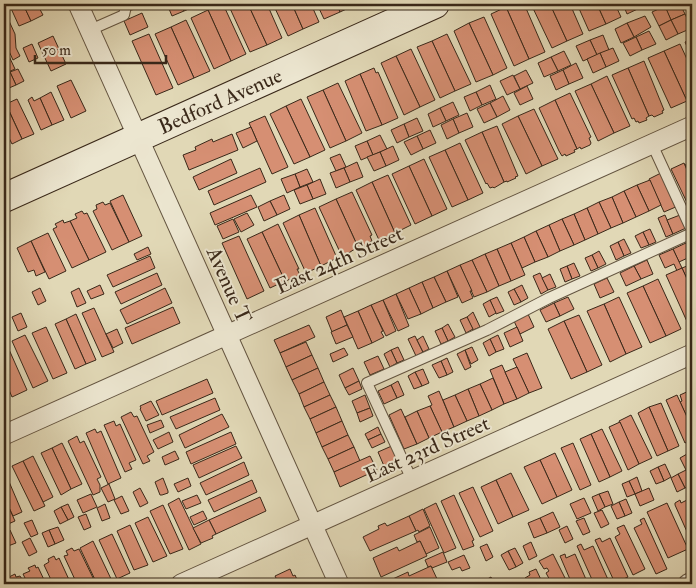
<svg xmlns="http://www.w3.org/2000/svg" width="696" height="588" font-family="'IM FELL Double Pica',serif">
<rect width="100%" height="100%" fill="#e1d8b6"/>
<filter id="stains"><feTurbulence type="fractalNoise" baseFrequency=".004" numOctaves="4"/><feColorMatrix values="0 0 0 0 .2 0 0 0 0 .09 0 0 0 0 .02 0 0 0 .5 -.17"/></filter>
<radialGradient id="worn" r=".72"><stop offset=".6" stop-color="#630" stop-opacity="0"/><stop offset="1" stop-color="#630" stop-opacity=".3"/></radialGradient>
<!-- building -->
<g fill="#d68f73" stroke="#392819">
<polygon points="9,4 23,4 31,21 19,26"/>
<polygon points="23,4 37,4 43,15 31,21"/>
<polygon points="167,4 181,4 184,11 172,16"/>
<polygon points="181,4 197,4 198,5 184,11"/>
<polygon points="223,4 246,54 231,61 208,10"/>
<polygon points="228,4 248,4 267,45 250,52"/>
<polygon points="248,4 267,4 282,38 267,45"/>
<polygon points="273,4 292,4 303,29 288,36"/>
<polygon points="292,4 311,4 319,22 303,29"/>
<polygon points="317,4 337,4 340,12 324,19"/>
<polygon points="337,4 355,4 355,5 340,12"/>
<polygon points="514,4 522,4 524,7 525,6 545,52 529,59 506,7"/>
<polygon points="531,4 550,4 567,41 552,48"/>
<polygon points="550,4 570,4 583,34 567,41"/>
<polygon points="577,4 597,4 606,24 589,31"/>
<polygon points="597,4 615,4 621,17 606,24"/>
<polygon points="623,4 643,4 644,6 627,14"/>
<polygon points="672,4 680,4 685,14 671,20 665,7"/>
<polygon points="665,6 671,20 659,26 652,12"/>
<polygon points="506,7 529,59 514,66 491,14"/>
<polygon points="4,10 15,34 16,48 20,56 13,60 4,40"/>
<polygon points="208,10 231,61 214,69 191,18"/>
<polygon points="142,13 148,27 130,35 124,21"/>
<polygon points="685,14 692,28 678,34 671,20"/>
<polygon points="645,16 651,27 634,37 627,23"/>
<polygon points="484,17 507,68 493,75 469,23"/>
<polygon points="186,20 210,71 194,78 171,27"/>
<polygon points="671,20 678,34 666,40 659,26"/>
<polygon points="469,23 493,75 476,82 454,31"/>
<polygon points="627,23 634,37 621,43 615,29"/>
<polygon points="171,27 194,78 178,85 155,34"/>
<polygon points="649,31 656,44 642,50 636,37"/>
<polygon points="149,34 173,88 156,95 132,41"/>
<polygon points="447,34 471,84 455,91 432,41"/>
<polygon points="603,35 609,50 597,55 590,40"/>
<polygon points="53,36 59,49 44,56 38,43"/>
<polygon points="636,37 642,50 630,56 623,43"/>
<polygon points="692,39 692,58 685,42"/>
<polygon points="590,40 597,55 583,61 576,46"/>
<polygon points="432,41 455,91 440,98 417,47"/>
<polygon points="32,44 38,58 29,62 23,48"/>
<polygon points="680,44 692,70 692,99 687,101 664,51"/>
<polygon points="613,48 619,61 606,67 600,53"/>
<polygon points="59,49 66,64 51,71 44,56"/>
<polygon points="411,49 435,100 420,107 396,56"/>
<polygon points="564,51 571,65 558,71 551,57"/>
<polygon points="664,51 687,101 671,108 648,58"/>
<polygon points="600,53 606,67 593,73 587,59"/>
<polygon points="8,54 15,69 4,74 4,56"/>
<polygon points="396,56 420,107 404,115 381,63"/>
<polygon points="551,57 558,71 544,77 538,63"/>
<polygon points="644,61 664,110 662,111 663,113 654,117 652,115 649,116 628,68"/>
<polygon points="576,63 583,78 569,84 563,70"/>
<polygon points="374,68 376,73 378,72 398,118 382,125 360,74"/>
<polygon points="628,68 649,116 646,118 647,120 639,123 638,121 636,122 634,118 632,119 612,75"/>
<polygon points="18,69 24,81 16,85 10,72"/>
<polygon points="526,70 533,83 520,89 514,76"/>
<polygon points="563,70 569,84 556,90 550,76"/>
<polygon points="10,72 16,85 9,88 4,75"/>
<polygon points="360,74 382,125 366,131 345,81"/>
<polygon points="513,75 520,89 507,95 500,81"/>
<polygon points="607,76 630,126 614,133 591,84"/>
<polygon points="71,80 86,111 71,118 57,86"/>
<polygon points="338,83 362,133 346,141 323,90"/>
<polygon points="591,84 614,133 598,141 575,91"/>
<polygon points="490,85 496,99 482,105 476,92"/>
<polygon points="527,86 533,99 520,105 514,93"/>
<polygon points="323,90 346,141 330,148 307,97"/>
<polygon points="51,92 64,120 52,125 40,98"/>
<polygon points="476,92 482,105 470,111 464,97"/>
<polygon points="570,93 591,137 589,138 591,143 590,145 581,149 580,147 577,149 555,100"/>
<polygon points="503,96 510,110 497,117 490,103"/>
<polygon points="32,97 34,101 40,98 52,125 41,130 28,100"/>
<polygon points="17,99 34,134 22,139 6,104"/>
<polygon points="301,99 325,150 310,157 286,106"/>
<polygon points="555,100 577,149 574,150 575,152 566,156 565,154 562,156 559,151 539,108"/>
<polygon points="453,102 459,115 446,121 440,108"/>
<polygon points="490,103 497,117 484,123 477,109"/>
<polygon points="286,106 310,157 294,164 270,114"/>
<polygon points="440,108 446,121 433,127 428,114"/>
<polygon points="534,109 558,159 542,166 518,116"/>
<polygon points="9,111 22,139 12,144 4,128 4,114"/>
<polygon points="467,113 473,127 459,133 453,119"/>
<polygon points="265,116 288,167 272,174 249,123"/>
<polygon points="518,116 542,166 526,174 502,124"/>
<polygon points="417,118 423,131 409,137 404,124"/>
<polygon points="453,119 459,133 447,139 441,125"/>
<polygon points="404,124 409,137 397,143 391,130"/>
<polygon points="497,126 518,176 515,177 516,178 507,182 507,181 504,182 482,132"/>
<polygon points="251,127 257,141 243,148 236,133"/>
<polygon points="430,130 436,143 423,149 417,136"/>
<polygon points="482,132 504,182 494,188 493,187 490,188 487,183 486,184 465,140"/>
<polygon points="232,134 238,150 189,170 183,155 196,150 195,147 212,139 213,142"/>
<polygon points="380,135 387,149 373,155 367,141"/>
<polygon points="417,136 423,149 411,155 404,142"/>
<polygon points="367,141 373,155 361,160 355,146"/>
<polygon points="460,143 483,193 468,200 445,150"/>
<polygon points="393,146 399,160 386,166 380,152"/>
<polygon points="445,150 468,200 452,207 429,157"/>
<polygon points="380,152 386,166 374,171 367,157"/>
<polygon points="340,154 346,167 336,171 330,158"/>
<polygon points="231,159 237,173 199,190 193,177"/>
<polygon points="424,159 447,209 432,216 409,166"/>
<polygon points="357,162 363,177 350,182 344,168"/>
<polygon points="692,162 692,182 685,165"/>
<polygon points="684,163 692,182 692,213 671,169"/>
<polygon points="409,166 432,216 415,224 392,174"/>
<polygon points="260,168 266,182 214,205 208,191"/>
<polygon points="344,168 350,182 336,188 330,173"/>
<polygon points="307,169 313,182 300,187 295,174"/>
<polygon points="663,172 678,206 664,212 649,179"/>
<polygon points="295,174 300,187 287,193 281,179"/>
<polygon points="388,175 411,225 395,233 372,182"/>
<polygon points="320,179 326,194 313,199 307,185"/>
<polygon points="650,180 661,205 649,211 637,185"/>
<polygon points="372,182 395,233 379,240 356,190"/>
<polygon points="307,185 313,199 300,204 294,190"/>
<polygon points="637,185 649,211 636,217 624,191"/>
<polygon points="624,191 636,217 623,223 612,197"/>
<polygon points="352,192 372,235 370,236 372,241 370,242 370,244 361,248 360,246 358,247 336,199"/>
<polygon points="123,195 142,236 129,242 110,201"/>
<polygon points="251,195 257,207 215,225 210,213"/>
<polygon points="284,195 290,209 277,215 270,201"/>
<polygon points="612,197 623,223 611,228 599,202"/>
<polygon points="336,199 358,247 347,254 346,253 343,254 339,250 319,207"/>
<polygon points="270,201 277,215 264,221 258,207"/>
<polygon points="103,202 105,205 110,203 129,242 112,250 93,211 97,209 96,205"/>
<polygon points="599,202 611,228 598,234 587,208"/>
<polygon points="315,208 337,258 321,266 299,215"/>
<polygon points="587,208 598,234 585,240 574,214"/>
<polygon points="82,211 84,214 87,213 106,252 89,260 70,221 77,218 75,214"/>
<polygon points="247,213 254,225 241,232 234,219"/>
<polygon points="574,214 585,240 574,245 562,219"/>
<polygon points="299,215 321,266 306,273 283,223"/>
<polygon points="665,215 673,234 666,237 658,218"/>
<polygon points="680,215 686,228 673,234 667,220"/>
<polygon points="233,219 239,232 223,239 217,226"/>
<polygon points="562,219 574,245 560,251 549,225"/>
<polygon points="63,220 64,223 70,221 89,260 72,268 53,229 57,227 55,224"/>
<polygon points="278,224 299,269 297,269 300,275 288,280 285,281 262,232"/>
<polygon points="549,225 560,251 548,257 536,231"/>
<polygon points="650,229 656,242 649,245 643,232"/>
<polygon points="536,231 548,257 535,262 524,237"/>
<polygon points="262,232 285,281 270,288 247,239"/>
<polygon points="643,232 649,245 641,248 635,236"/>
<polygon points="48,233 66,271 49,279 31,241"/>
<polygon points="239,236 264,291 247,299 222,243"/>
<polygon points="524,237 535,262 522,268 511,243"/>
<polygon points="624,239 631,253 624,256 618,242"/>
<polygon points="31,241 45,272 36,276 34,270 28,272 17,248"/>
<polygon points="618,242 624,256 616,260 610,246"/>
<polygon points="511,243 525,275 511,281 497,249"/>
<polygon points="686,243 692,256 679,262 673,249"/>
<polygon points="148,247 151,254 137,260 134,254"/>
<polygon points="497,249 511,281 499,286 485,254"/>
<polygon points="673,249 682,268 677,271 674,264 665,268 659,255"/>
<polygon points="599,251 606,264 598,268 592,255"/>
<polygon points="485,254 499,286 487,292 472,260"/>
<polygon points="592,255 598,268 591,271 585,258"/>
<polygon points="150,256 155,268 113,287 107,275"/>
<polygon points="472,260 487,292 474,297 460,265"/>
<polygon points="647,260 653,274 641,279 634,266"/>
<polygon points="574,263 580,276 572,279 567,266"/>
<polygon points="692,264 692,290 682,268"/>
<polygon points="460,265 472,291 470,291 473,298 462,303 447,271"/>
<polygon points="567,266 572,279 565,282 560,269"/>
<polygon points="634,266 641,279 626,286 620,273"/>
<polygon points="682,268 692,290 692,324 689,326 666,275"/>
<polygon points="447,271 458,297 446,302 434,277"/>
<polygon points="157,273 162,285 121,304 115,292"/>
<polygon points="540,273 548,290 541,294 533,276"/>
<polygon points="550,274 556,287 548,290 542,278"/>
<polygon points="434,277 446,302 433,308 422,282"/>
<polygon points="607,278 614,292 600,298 594,284"/>
<polygon points="658,279 681,329 666,336 643,286"/>
<polygon points="422,282 433,308 421,314 409,288"/>
<polygon points="100,285 104,294 91,299 87,291"/>
<polygon points="522,285 528,298 521,302 514,289"/>
<polygon points="643,286 666,336 650,343 627,293"/>
<polygon points="40,288 46,301 38,305 32,292"/>
<polygon points="79,288 86,303 77,307 71,292"/>
<polygon points="165,288 172,303 127,324 120,310"/>
<polygon points="409,288 421,314 408,319 396,294"/>
<polygon points="514,289 521,302 514,305 508,292"/>
<polygon points="396,294 409,326 398,331 383,300"/>
<polygon points="497,297 504,311 496,314 490,300"/>
<polygon points="568,297 574,309 560,316 554,303"/>
<polygon points="619,297 642,347 626,354 604,304"/>
<polygon points="383,300 396,331 386,336 371,305"/>
<polygon points="490,300 496,313 489,317 483,304"/>
<polygon points="554,303 560,316 546,322 540,310"/>
<polygon points="604,304 626,354 610,362 587,311"/>
<polygon points="371,305 383,331 381,332 384,337 372,343 358,311"/>
<polygon points="4,306 9,318 4,321"/>
<polygon points="173,307 180,323 132,344 125,328"/>
<polygon points="94,308 114,352 102,357 82,313"/>
<polygon points="341,310 347,325 332,332 326,317"/>
<polygon points="358,311 372,343 358,349 344,317"/>
<polygon points="473,312 480,327 473,330 467,317"/>
<polygon points="21,313 27,327 18,331 12,317"/>
<polygon points="76,314 96,360 86,364 66,319"/>
<polygon points="528,314 534,327 520,334 514,321"/>
<polygon points="579,315 602,365 587,372 564,321"/>
<polygon points="467,317 473,329 466,333 460,320"/>
<polygon points="66,319 86,364 75,369 55,324"/>
<polygon points="564,321 587,372 571,379 548,329"/>
<polygon points="448,324 455,337 448,341 442,328"/>
<polygon points="309,325 315,337 280,353 274,340"/>
<polygon points="347,325 353,337 336,344 331,332"/>
<polygon points="46,327 67,373 53,379 32,333"/>
<polygon points="517,327 523,341 510,347 504,333"/>
<polygon points="442,328 448,341 441,344 435,331"/>
<polygon points="117,329 123,343 113,348 106,334"/>
<polygon points="25,335 48,381 33,388 12,341"/>
<polygon points="498,335 504,349 496,352 490,339"/>
<polygon points="415,336 423,352 416,356 408,339"/>
<polygon points="423,336 429,349 423,352 417,340"/>
<polygon points="490,339 496,352 489,356 483,343"/>
<polygon points="306,342 312,355 286,367 280,353"/>
<polygon points="7,345 27,390 12,397 4,378 4,346"/>
<polygon points="398,347 404,360 397,363 391,350"/>
<polygon points="472,347 478,360 471,364 465,350"/>
<polygon points="344,348 348,355 333,362 330,354"/>
<polygon points="391,350 397,363 390,367 384,354"/>
<polygon points="465,350 471,367 465,370 457,354"/>
<polygon points="527,353 542,388 529,393 513,359"/>
<polygon points="312,355 318,368 292,380 286,367"/>
<polygon points="378,356 384,369 370,375 364,362"/>
<polygon points="447,358 453,372 447,375 441,361"/>
<polygon points="441,361 447,375 439,378 432,365"/>
<polygon points="502,365 517,399 504,404 490,370"/>
<polygon points="517,367 529,393 517,399 505,372"/>
<polygon points="318,368 324,382 299,394 292,380"/>
<polygon points="353,368 359,381 345,388 339,375"/>
<polygon points="423,369 429,383 422,386 415,372"/>
<polygon points="415,372 422,386 414,389 408,376"/>
<polygon points="493,378 504,404 492,410 480,384"/>
<polygon points="207,379 213,393 162,415 156,401"/>
<polygon points="359,381 362,389 349,395 345,388"/>
<polygon points="398,381 404,395 397,398 391,385"/>
<polygon points="324,382 330,395 304,407 299,394"/>
<polygon points="480,384 492,410 479,416 468,389"/>
<polygon points="391,385 397,398 384,404 378,391"/>
<polygon points="468,389 479,416 467,421 455,395"/>
<polygon points="691,390 692,392 692,428 680,402 682,401 680,395"/>
<polygon points="439,391 454,427 442,432 430,406 432,405 428,396"/>
<polygon points="330,395 336,407 310,419 304,407"/>
<polygon points="365,395 370,408 357,413 352,401"/>
<polygon points="455,395 467,421 454,427 443,400"/>
<polygon points="677,395 692,428 692,440 685,443 666,400"/>
<polygon points="215,398 220,410 176,429 170,417"/>
<polygon points="151,401 159,415 146,421 140,409 141,408 140,406"/>
<polygon points="661,403 679,446 668,451 649,407"/>
<polygon points="430,406 442,432 429,438 417,411"/>
<polygon points="336,407 342,421 316,433 310,419"/>
<polygon points="649,407 668,451 657,456 638,413"/>
<polygon points="370,408 373,416 360,422 357,413"/>
<polygon points="401,409 417,444 404,449 389,415"/>
<polygon points="417,411 429,438 417,444 405,417"/>
<polygon points="131,412 134,417 137,416 154,452 147,456 150,461 143,464 121,417"/>
<polygon points="222,414 229,427 185,448 179,435"/>
<polygon points="631,415 652,458 639,464 619,421"/>
<polygon points="161,420 164,427 150,433 147,425"/>
<polygon points="114,421 116,426 120,424 136,460 129,463 132,469 125,472 104,425"/>
<polygon points="342,421 348,435 322,447 316,433"/>
<polygon points="620,422 639,464 628,470 609,427"/>
<polygon points="378,427 381,434 368,440 365,434"/>
<polygon points="95,429 97,433 101,431 121,478 108,484 86,433"/>
<polygon points="602,429 622,471 610,477 591,434"/>
<polygon points="169,432 173,442 158,449 153,440"/>
<polygon points="231,432 236,444 191,464 186,452"/>
<polygon points="381,434 385,442 372,448 368,440"/>
<polygon points="591,434 610,477 599,482 580,439"/>
<polygon points="348,435 354,447 328,459 322,447"/>
<polygon points="77,436 80,443 84,441 101,477 97,479 100,485 100,492 93,495 68,441"/>
<polygon points="62,443 82,484 71,489 52,448"/>
<polygon points="573,443 591,485 580,490 561,448"/>
<polygon points="394,445 400,459 384,466 378,452"/>
<polygon points="236,446 242,458 199,478 193,465"/>
<polygon points="354,447 360,461 334,472 328,459"/>
<polygon points="52,448 71,489 61,495 41,453"/>
<polygon points="175,451 179,459 165,465 162,457"/>
<polygon points="555,453 572,490 557,497 540,460"/>
<polygon points="687,454 692,467 686,470 680,458"/>
<polygon points="33,456 53,497 43,502 23,461"/>
<polygon points="370,456 377,470 340,487 334,472"/>
<polygon points="540,460 557,497 542,504 524,467"/>
<polygon points="23,461 45,506 34,511 12,466"/>
<polygon points="244,462 249,475 206,495 200,483"/>
<polygon points="665,464 671,477 664,481 658,467"/>
<polygon points="658,467 664,481 656,484 650,471"/>
<polygon points="4,470 22,512 13,516 4,497"/>
<polygon points="686,470 692,485 685,488 678,474"/>
<polygon points="511,473 529,510 513,517 496,480"/>
<polygon points="678,474 685,488 677,492 671,478"/>
<polygon points="637,477 642,491 635,494 629,481"/>
<polygon points="163,478 168,491 168,493 162,495 160,495 155,482"/>
<polygon points="188,478 191,486 178,492 174,484"/>
<polygon points="252,480 257,492 214,512 208,500"/>
<polygon points="496,480 513,517 498,524 481,487"/>
<polygon points="629,481 635,494 627,497 622,484"/>
<polygon points="109,484 115,499 108,502 101,488"/>
<polygon points="473,487 493,531 480,537 459,493"/>
<polygon points="140,488 148,503 140,507 133,492"/>
<polygon points="649,488 654,500 640,506 635,494"/>
<polygon points="608,491 613,504 605,507 599,494"/>
<polygon points="91,494 97,507 83,513 77,500"/>
<polygon points="599,494 605,507 598,511 592,497"/>
<polygon points="197,495 201,503 186,509 182,501"/>
<polygon points="454,495 474,540 472,541 474,546 463,550 441,501"/>
<polygon points="122,496 129,511 121,514 114,500"/>
<polygon points="4,497 15,521 6,525 4,521"/>
<polygon points="260,497 266,511 216,534 209,520"/>
<polygon points="179,498 201,544 189,550 168,504"/>
<polygon points="584,498 591,513 577,519 570,504"/>
<polygon points="626,499 632,513 625,516 619,502"/>
<polygon points="680,500 681,503 687,500 692,511 692,543 675,505 675,503"/>
<polygon points="619,502 625,516 617,519 611,506"/>
<polygon points="436,503 456,548 444,553 424,509"/>
<polygon points="667,503 688,549 668,558 647,512"/>
<polygon points="68,504 74,517 68,520 61,507"/>
<polygon points="105,504 110,518 102,521 97,508"/>
<polygon points="163,505 183,549 170,554 150,511"/>
<polygon points="61,507 68,520 60,524 54,511"/>
<polygon points="423,509 430,526 419,532 418,530 416,531 409,516"/>
<polygon points="602,510 609,524 601,528 594,513"/>
<polygon points="203,511 207,519 194,525 190,517"/>
<polygon points="553,512 560,527 547,533 540,518"/>
<polygon points="86,514 91,527 84,530 78,517"/>
<polygon points="409,516 416,531 370,551 363,537 379,529 378,526 385,523 387,526"/>
<polygon points="148,517 167,556 153,562 135,523"/>
<polygon points="540,518 547,533 534,538 528,523"/>
<polygon points="584,518 590,532 583,535 576,521"/>
<polygon points="644,518 667,569 656,574 634,528 642,524 640,520"/>
<polygon points="32,520 38,534 31,537 24,523"/>
<polygon points="209,520 216,534 212,536 213,538 201,543 193,528"/>
<polygon points="130,525 148,565 134,570 117,531"/>
<polygon points="624,525 645,569 633,575 615,537 620,534 617,528"/>
<polygon points="567,526 573,539 565,543 559,530"/>
<polygon points="58,527 64,540 55,544 49,530"/>
<polygon points="430,527 439,548 426,554 420,541 417,542 414,535"/>
<polygon points="10,530 16,543 8,546 4,533"/>
<polygon points="49,530 55,544 48,547 42,533"/>
<polygon points="112,534 130,573 117,579 99,540"/>
<polygon points="30,538 37,552 29,556 22,542"/>
<polygon points="600,538 602,542 610,538 628,577 615,583 595,540"/>
<polygon points="93,541 112,581 105,584 97,584 80,548"/>
<polygon points="420,541 427,556 381,577 373,558 397,547 399,551"/>
<polygon points="531,542 537,556 529,560 523,546"/>
<polygon points="487,544 493,557 486,561 480,547"/>
<polygon points="581,544 584,550 593,546 610,584 594,584 577,546"/>
<polygon points="72,548 74,551 79,549 96,584 77,584 64,556 68,555 66,551"/>
<polygon points="515,548 523,563 516,567 508,551"/>
<polygon points="508,551 516,567 509,570 501,555"/>
<polygon points="443,552 447,562 432,568 431,566 428,567 425,560"/>
<polygon points="553,554 568,584 552,584 546,573 549,571 547,568 544,569 539,561"/>
<polygon points="565,554 566,558 575,554 588,584 572,584 560,556"/>
<polygon points="464,555 470,568 462,571 460,567 452,570 448,562"/>
<polygon points="54,556 56,560 59,558 71,584 53,584 44,565 49,562 48,559"/>
<polygon points="35,565 36,568 38,567 46,584 28,584 23,574 30,571 28,568"/>
<polygon points="431,566 438,581 431,584 384,583 408,572 409,576"/>
<polygon points="290,569 293,576 295,575 299,584 278,584 279,584 275,576"/>
<polygon points="536,569 543,584 527,584 525,578 530,575 529,572"/>
<polygon points="15,574 16,577 20,576 25,584 6,584 5,583 9,581 7,578"/>
<polygon points="491,577 494,584 483,584 482,582"/>
<polygon points="269,579 272,584 256,584"/>
</g>
<g fill="none" stroke-linecap="round" stroke-linejoin="round">
<defs>
<g id="service">
<polyline points="90,30 124,15 126,6 132,4"/>
<polyline points="652,144 692,231"/>
<polyline points="412,480 367,383 487,330 549,298 692,233"/>
</g>
<g id="minor">
<polyline points="78,4 339,584"/>
<polyline points="4,435 692,126"/>
<polyline points="181,584 692,354"/>
<polyline points="688,584 692,582"/>
</g>
<polyline id="secondary" points="4,198 435,4"/>
</defs>
<!-- service casing -->
<use href="#service" stroke="#635440" stroke-width="12"/>
<!-- minor casing -->
<use href="#minor" stroke="#635440" stroke-width="21"/>
<!-- secondary casing -->
<use href="#secondary" stroke="#392819" stroke-width="30"/>
<!-- service -->
<use href="#service" stroke="#ece6d0" stroke-width="10"/>
<!-- minor -->
<use href="#minor" stroke="#ece6d0" stroke-width="19"/>
<!-- secondary -->
<use href="#secondary" stroke="#ece6d0" stroke-width="28"/>
</g>
<g text-anchor="middle" stroke-width="4" stroke-linejoin="round" paint-order="stroke">
<!-- street labels -->
<g font-size="21" fill="#392819" stroke="#ece6d0">
<text transform="translate(220 101) rotate(-24)" y="7">Bedford Avenue</text>
<text transform="translate(339 260) rotate(-24)" y="7">East 24th Street</text>
<text transform="translate(229 285) rotate(66)" y="7">Avenue T</text>
<text transform="translate(427 449) rotate(-24)" y="7">East 23rd Street</text>
</g>
</g>
<!-- margin -->
<rect width="696" height="588" fill="none" stroke="#e1d8b6" stroke-width="20"/>
<rect x="5" y="5" width="686" height="578" fill="none" stroke="#392819" stroke-width="2.5"/>
<rect x="10" y="10" width="676" height="568" fill="none" stroke="#392819"/>
<!-- scale -->
<path d="M35 55v8h131v-8" fill="none" stroke="#392819" stroke-width="2.5"/>
<text x="42" y="55" font-size="15" fill="#392819" stroke="#ece6d0" stroke-width="4" paint-order="stroke">50 m</text>
<rect width="100%" height="100%" filter="url(#stains)"/>
<rect width="100%" height="100%" fill="url(#worn)"/>
</svg>
